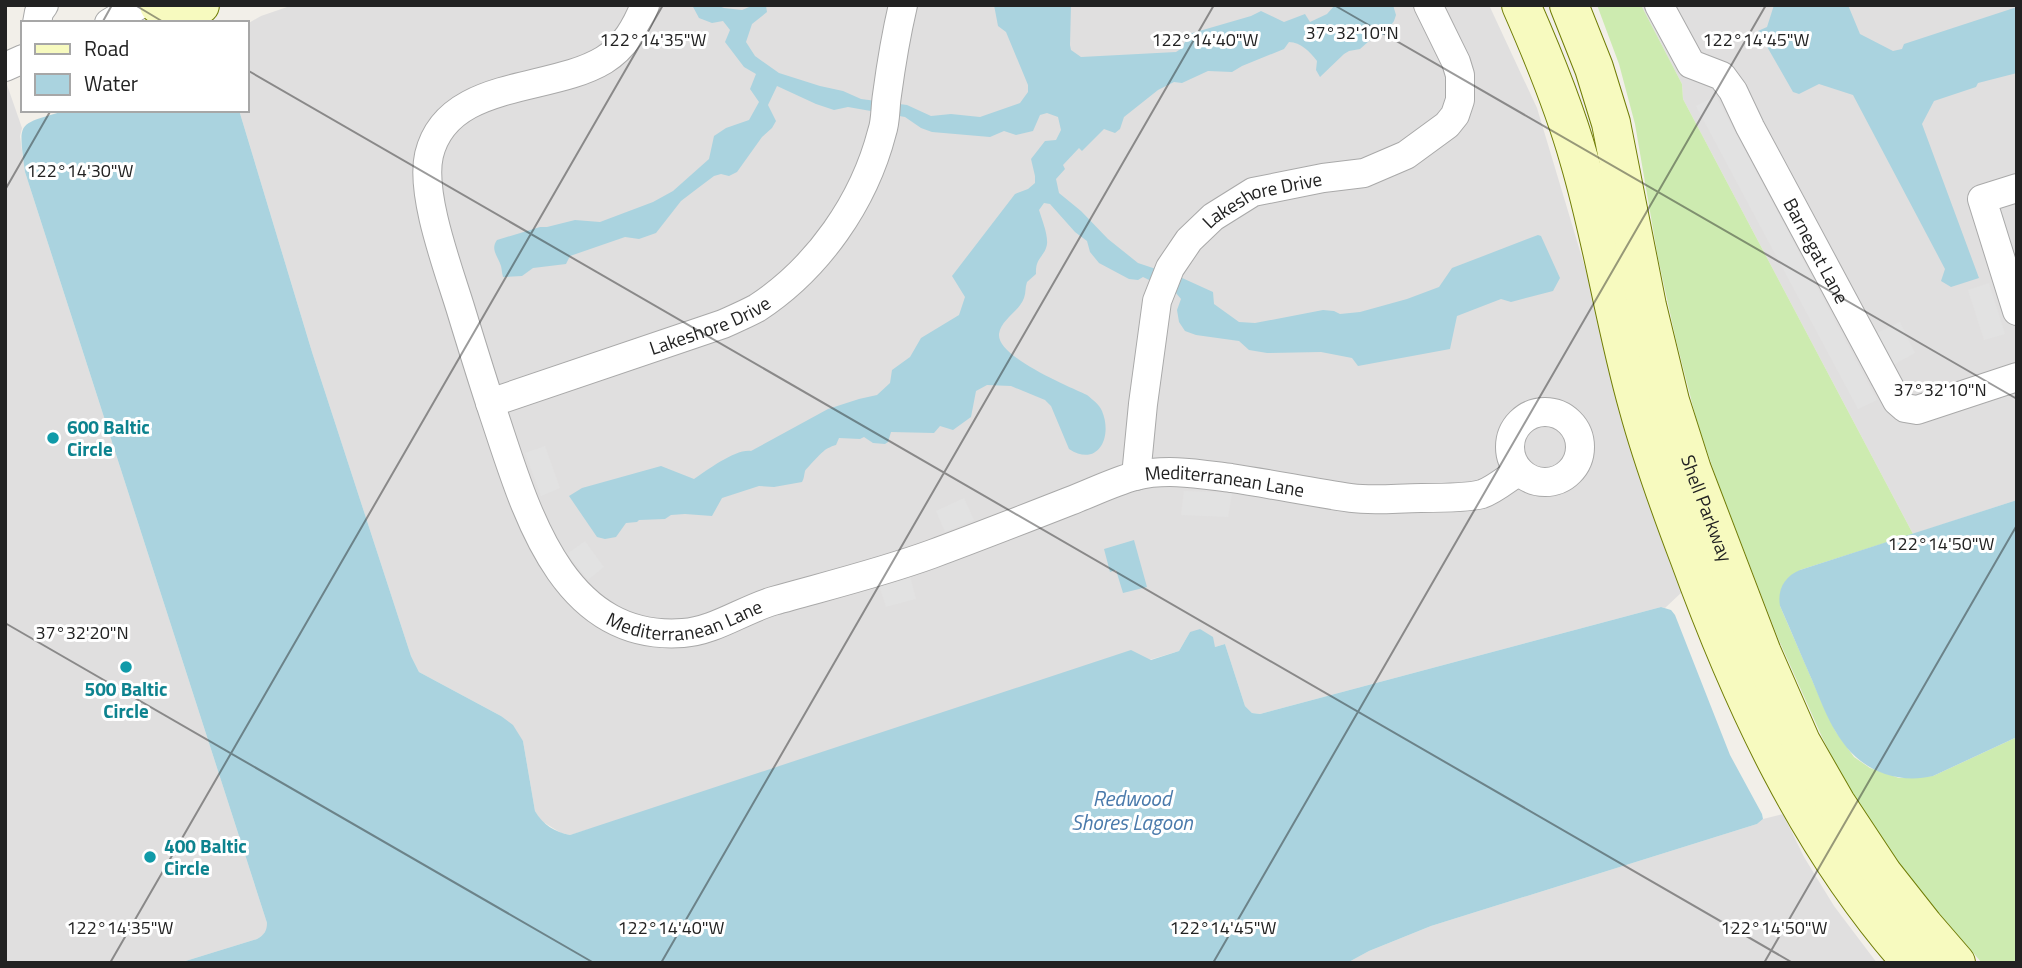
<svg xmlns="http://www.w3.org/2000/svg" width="2022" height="968" font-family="'Titillium Web',sans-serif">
<rect width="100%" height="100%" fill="#f2efe9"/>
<!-- residential -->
<g fill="#e0dfdf">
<polygon points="293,5 1489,5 1537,108 1586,271 1636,464 1682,592 1665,608 1661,607 1260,714 1252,713 1245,706 1225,644 1215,647 1190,632 1179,651 570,835 561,833 540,820 535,811 523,741 501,716 419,672 411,656 312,352 239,110 247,110 247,24 261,16"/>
<polygon points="1641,5 2017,5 2017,500 1913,534 1683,99 1682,84"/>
<polygon points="5,79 22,128 20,136 25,172 267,923 267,929 263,935 257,939 179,963 5,963"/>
<polygon points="1783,814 1804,857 1834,906 1877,963 1347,963 1369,951 1431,926 1757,824 1763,819"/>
</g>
<!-- grass -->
<polygon fill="#cdebb0" points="1597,5 1641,5 1682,84 1683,99 1913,534 1800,570 1780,606 1826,712 1836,732 1854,757 1870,768 1899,778 1933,776 2017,737 2017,963 1982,963 1924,896 1893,856 1850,792 1822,737 1778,638 1719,486 1697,422 1676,340 1658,258 1635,124 1619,64"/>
<!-- parking -->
<g fill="#e2e2e2">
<polygon points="1716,96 1877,400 1858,409 1696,106"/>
<polygon points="1989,283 2005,334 1984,340 1968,290"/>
<polygon points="1900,322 1915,353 1893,365 1877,333"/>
<polygon points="545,446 560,488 541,496 525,453"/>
<polygon points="1184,491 1232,493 1228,517 1181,515"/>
<polygon points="964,498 974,520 945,532 936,511"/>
<polygon points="585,541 604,567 588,580 567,554"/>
<polygon points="910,576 916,599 886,607 879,585"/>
</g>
<!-- water -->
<g fill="#aad3df">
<path d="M 692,5 L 716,5 L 724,8 L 742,10 L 754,5 L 766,6 L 767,12 L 752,24 L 746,42 L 755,56 L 779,73 L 820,86 L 843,91 L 861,99 L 907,105 L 931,116 L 951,114 L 980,117 L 1020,103 L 1028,92 L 1028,85 L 1006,32 L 998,26 L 994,5 L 1071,5 L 1070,45 L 1071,50 L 1081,57 L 1176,52 L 1182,48 L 1189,34 L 1251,16 L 1261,11 L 1284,22 L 1305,14 L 1310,22 L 1327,14 L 1335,5 L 1393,5 L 1396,15 L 1394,21 L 1384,35 L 1377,34 L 1360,49 L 1349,51 L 1344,54 L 1320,77 L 1316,70 L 1317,61 C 1310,52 1301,42 1289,42 L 1284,49 L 1242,66 L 1232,72 L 1208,71 L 1182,83 L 1174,82 L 1158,90 L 1124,117 L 1120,129 L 1115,133 L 1104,129 L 1082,151 L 1079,148 L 1063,165 L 1065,169 L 1056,179 L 1059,193 L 1081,211 L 1108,239 L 1138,263 L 1180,277 L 1213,292 L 1214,304 L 1239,322 L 1255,323 L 1323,310 L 1334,311 L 1340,314 L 1360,312 L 1407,299 L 1439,287 L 1452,268 L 1538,235 L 1541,236 L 1560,278 L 1553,291 L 1511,302 L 1501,299 L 1457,316 L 1450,349 L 1358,366 L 1352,358 L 1321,352 L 1267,353 L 1249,350 L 1239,341 L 1196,335 L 1185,331 L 1179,322 L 1177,310 L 1181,299 L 1176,293 L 1143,277 L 1138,280 L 1129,279 L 1099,263 L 1090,252 L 1087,241 L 1075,232 L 1050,204 L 1044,203 L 1039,210 C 1042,220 1048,234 1047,244 C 1045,257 1035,257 1036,274 L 1027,282 C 1025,287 1026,293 1024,298 C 1019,312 1001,319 999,334 C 997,357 1068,386 1087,395 C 1093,400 1099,404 1102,411 C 1113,437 1098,468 1069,449 L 1051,406 L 1045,400 L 1011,386 L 987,385 L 976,391 L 971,417 L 953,430 L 940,426 L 934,433 L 891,432 L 888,442 L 885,444 L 873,443 L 864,437 L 860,439 L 839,438 L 836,445 C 834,445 826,449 825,450 C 822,452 806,469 805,471 C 804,475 804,479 802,482 L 774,487 L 759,486 L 722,498 L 712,516 L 685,514 L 671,515 L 665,519 L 639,520 L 637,522 L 626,523 L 616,537 L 605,539 L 597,537 L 569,496 L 582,488 L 661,466 L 694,479 C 708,470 735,449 751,451 L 828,409 L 859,399 L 877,395 L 890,383 L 892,370 L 910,357 L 921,338 L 959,315 L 965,297 L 952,276 L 1015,194 L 1028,189 L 1035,183 L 1035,176 L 1031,159 L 1045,141 L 1056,140 L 1061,130 L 1058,117 L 1047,113 L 1040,115 L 1033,131 L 1016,135 L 1004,131 L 990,137 L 932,132 L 921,128 L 905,117 L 848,107 L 834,110 L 816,104 L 777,86 L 768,105 L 776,121 L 772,128 L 762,137 L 737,172 L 729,176 L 721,174 L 714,176 L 698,188 L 681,201 L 656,233 L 639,239 L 625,237 L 570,256 L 566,264 L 533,268 L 522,276 L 503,277 C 502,274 502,270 501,266 C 498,256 490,250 497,240 L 540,227 L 547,227 L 575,220 L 600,222 L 653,202 L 673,191 L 709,159 L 714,136 L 726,128 L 749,120 L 759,102 L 750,89 L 756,74 L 744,67 L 725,42 L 730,30 L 723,21 L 712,23 L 699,18 Z"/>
<polygon points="1774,5 1848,5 1860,34 1893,51 1902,49 1904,44 2017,7 2017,73 1978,83 1976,87 1934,101 1922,124 1979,278 1951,287 1941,281 1945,269 1853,95 1819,84 1799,94 1793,92 1758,31 1767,27"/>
<path d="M 67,110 L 239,110 L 312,352 L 411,656 L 419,672 L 501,716 L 513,725 L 523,741 L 535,811 C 543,825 555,832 570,835 L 1131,650 L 1151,660 L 1179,651 L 1190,632 L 1200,629 L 1213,637 L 1215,647 L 1225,644 L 1245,706 L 1252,713 L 1260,714 L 1661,607 L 1671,610 L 1675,615 L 1730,755 L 1762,814 L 1763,819 L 1757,824 L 1431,926 L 1369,951 L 1347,963 L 179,963 L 257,939 C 264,935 267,931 267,923 L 25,172 C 18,118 17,126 67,110 Z"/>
<path d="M 2017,500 L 2017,737 L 1933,776 C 1916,780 1901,779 1885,774 C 1842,759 1828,719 1812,680 C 1801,655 1791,631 1780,606 C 1777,589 1785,576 1800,570 Z"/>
<polygon points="1134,540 1147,587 1123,593 1116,570 1110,572 1104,549"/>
</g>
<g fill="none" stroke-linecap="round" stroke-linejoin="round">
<defs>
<g id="street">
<path id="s1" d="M 645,5 C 636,27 625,47 604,60 C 550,93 447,79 429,155 C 420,194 448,268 460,307 C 471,343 482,379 494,415 C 525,507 560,642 683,633 C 714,631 743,610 773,601 C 826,586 880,573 932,554 C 978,537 1024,519 1070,501 C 1091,493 1113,482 1135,476 C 1167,468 1199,474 1231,478 C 1271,484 1311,492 1351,498 C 1374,501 1398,498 1421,498 C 1435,498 1469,498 1482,494 C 1494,490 1508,478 1519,471"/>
<path id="s2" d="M 1659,5 L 1691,64 L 1722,76 L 1733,91 L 1750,127 L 1897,401 L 1905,408 L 1917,410 L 2017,377"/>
<polyline points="37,23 39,12 44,5"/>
<polyline points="109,23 139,5"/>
<polyline points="5,67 23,59"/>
<polyline points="2017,188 1982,199 2017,311"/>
<path id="s3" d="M 490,403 L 723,324 C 734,319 746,314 757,308 C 818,268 864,202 882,132 C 886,121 885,107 887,95 C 891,65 896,35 903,5"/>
<circle cx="1545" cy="447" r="35"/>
<path id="s4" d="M 1136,476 L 1143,404 L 1157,301 L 1170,268 L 1189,240 L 1213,217 L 1253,192 L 1323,178 L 1364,173 L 1406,155 L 1447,125 L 1455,115 L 1460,100 L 1460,75 L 1456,62 L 1428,5"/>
</g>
<g id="secondary">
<path d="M 159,5 C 174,11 185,11 200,5"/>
<path d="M 1521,5 C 1543,55 1564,106 1579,159 C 1603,240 1615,325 1638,406 C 1652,458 1670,507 1689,557 C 1742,702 1808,846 1912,963"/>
<path id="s5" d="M 1569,5 L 1594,68 L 1611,123 L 1647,306 L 1670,401 L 1692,470 L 1762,653 L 1801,742 L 1836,803 L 1883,874 L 1924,926 L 1956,963"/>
</g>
</defs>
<!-- street casing -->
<use href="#street" stroke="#a9a9a9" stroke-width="30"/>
<!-- secondary casing -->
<use href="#secondary" stroke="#707d05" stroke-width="40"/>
<!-- street -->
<use href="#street" stroke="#fff" stroke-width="28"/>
<!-- secondary -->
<use href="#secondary" stroke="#f7fabf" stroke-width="38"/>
</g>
<!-- ticks -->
<path fill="none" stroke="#222" stroke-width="2" stroke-opacity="0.45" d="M 135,5 L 165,23M 1334,5 L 2017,399M 102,23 L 112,5M 247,70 L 1793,963M 5,190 L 51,110M 5,623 L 594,963M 110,963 L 663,5M 661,963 L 1214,5M 1213,963 L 1766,5M 1764,963 L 2017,525"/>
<!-- markers -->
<g fill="#0f9aa8" stroke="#fff" stroke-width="2.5">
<circle cx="53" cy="438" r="7"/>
<circle cx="126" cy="667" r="7"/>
<circle cx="150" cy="857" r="7"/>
</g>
<g text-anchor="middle" stroke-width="6" stroke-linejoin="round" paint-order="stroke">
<!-- street labels -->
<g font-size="19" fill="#222" stroke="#fff">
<text dy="7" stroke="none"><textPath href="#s4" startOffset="332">Lakeshore Drive</textPath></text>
<text dy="7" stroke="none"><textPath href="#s2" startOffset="299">Barnegat Lane</textPath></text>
<text dy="7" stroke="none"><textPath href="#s3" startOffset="233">Lakeshore Drive</textPath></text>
<text dy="7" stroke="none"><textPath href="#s1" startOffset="1433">Mediterranean Lane</textPath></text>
<text dy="7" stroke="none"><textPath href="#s5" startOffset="523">Shell Parkway</textPath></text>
<text dy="7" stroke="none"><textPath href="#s1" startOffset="866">Mediterranean Lane</textPath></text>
</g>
<!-- culture labels -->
<g font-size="19" font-weight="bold" fill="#0d838f" stroke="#fff" text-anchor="start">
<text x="67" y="434">600 Baltic<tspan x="67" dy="22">Circle</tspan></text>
<text x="126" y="696" text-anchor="middle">500 Baltic<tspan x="126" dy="22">Circle</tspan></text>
<text x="164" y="853">400 Baltic<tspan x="164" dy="22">Circle</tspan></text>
</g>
<!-- water labels -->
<g font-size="21" font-style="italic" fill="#4a7aab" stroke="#fff">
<text x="1132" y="806">Redwood<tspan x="1132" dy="24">Shores Lagoon</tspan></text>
</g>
</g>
<g font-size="18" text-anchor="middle" fill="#222" stroke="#fff" stroke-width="6" stroke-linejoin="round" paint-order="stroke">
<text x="1352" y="39">37°32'10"N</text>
<text x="653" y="46">122°14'35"W</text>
<text x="1205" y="46">122°14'40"W</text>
<text x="1756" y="46">122°14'45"W</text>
<text x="80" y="177">122°14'30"W</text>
<text x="1940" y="396">37°32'10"N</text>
<text x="1941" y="550">122°14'50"W</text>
<text x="82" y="639">37°32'20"N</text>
<text x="120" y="934">122°14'35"W</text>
<text x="671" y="934">122°14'40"W</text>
<text x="1223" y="934">122°14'45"W</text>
<text x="1774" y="934">122°14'50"W</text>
</g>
<!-- border -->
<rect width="2022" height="968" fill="none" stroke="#222222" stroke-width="14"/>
<!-- legend -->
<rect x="21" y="21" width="228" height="91" fill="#ffffff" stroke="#a7a7a7" stroke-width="2"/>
<rect x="35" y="44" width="35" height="10" fill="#f7fabf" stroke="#a7a7a7" stroke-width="2"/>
<text x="84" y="56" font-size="21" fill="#222222">Road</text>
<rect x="35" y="74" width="35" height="21" fill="#aad3df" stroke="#a7a7a7" stroke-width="2"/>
<text x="84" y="91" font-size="21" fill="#222222">Water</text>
</svg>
